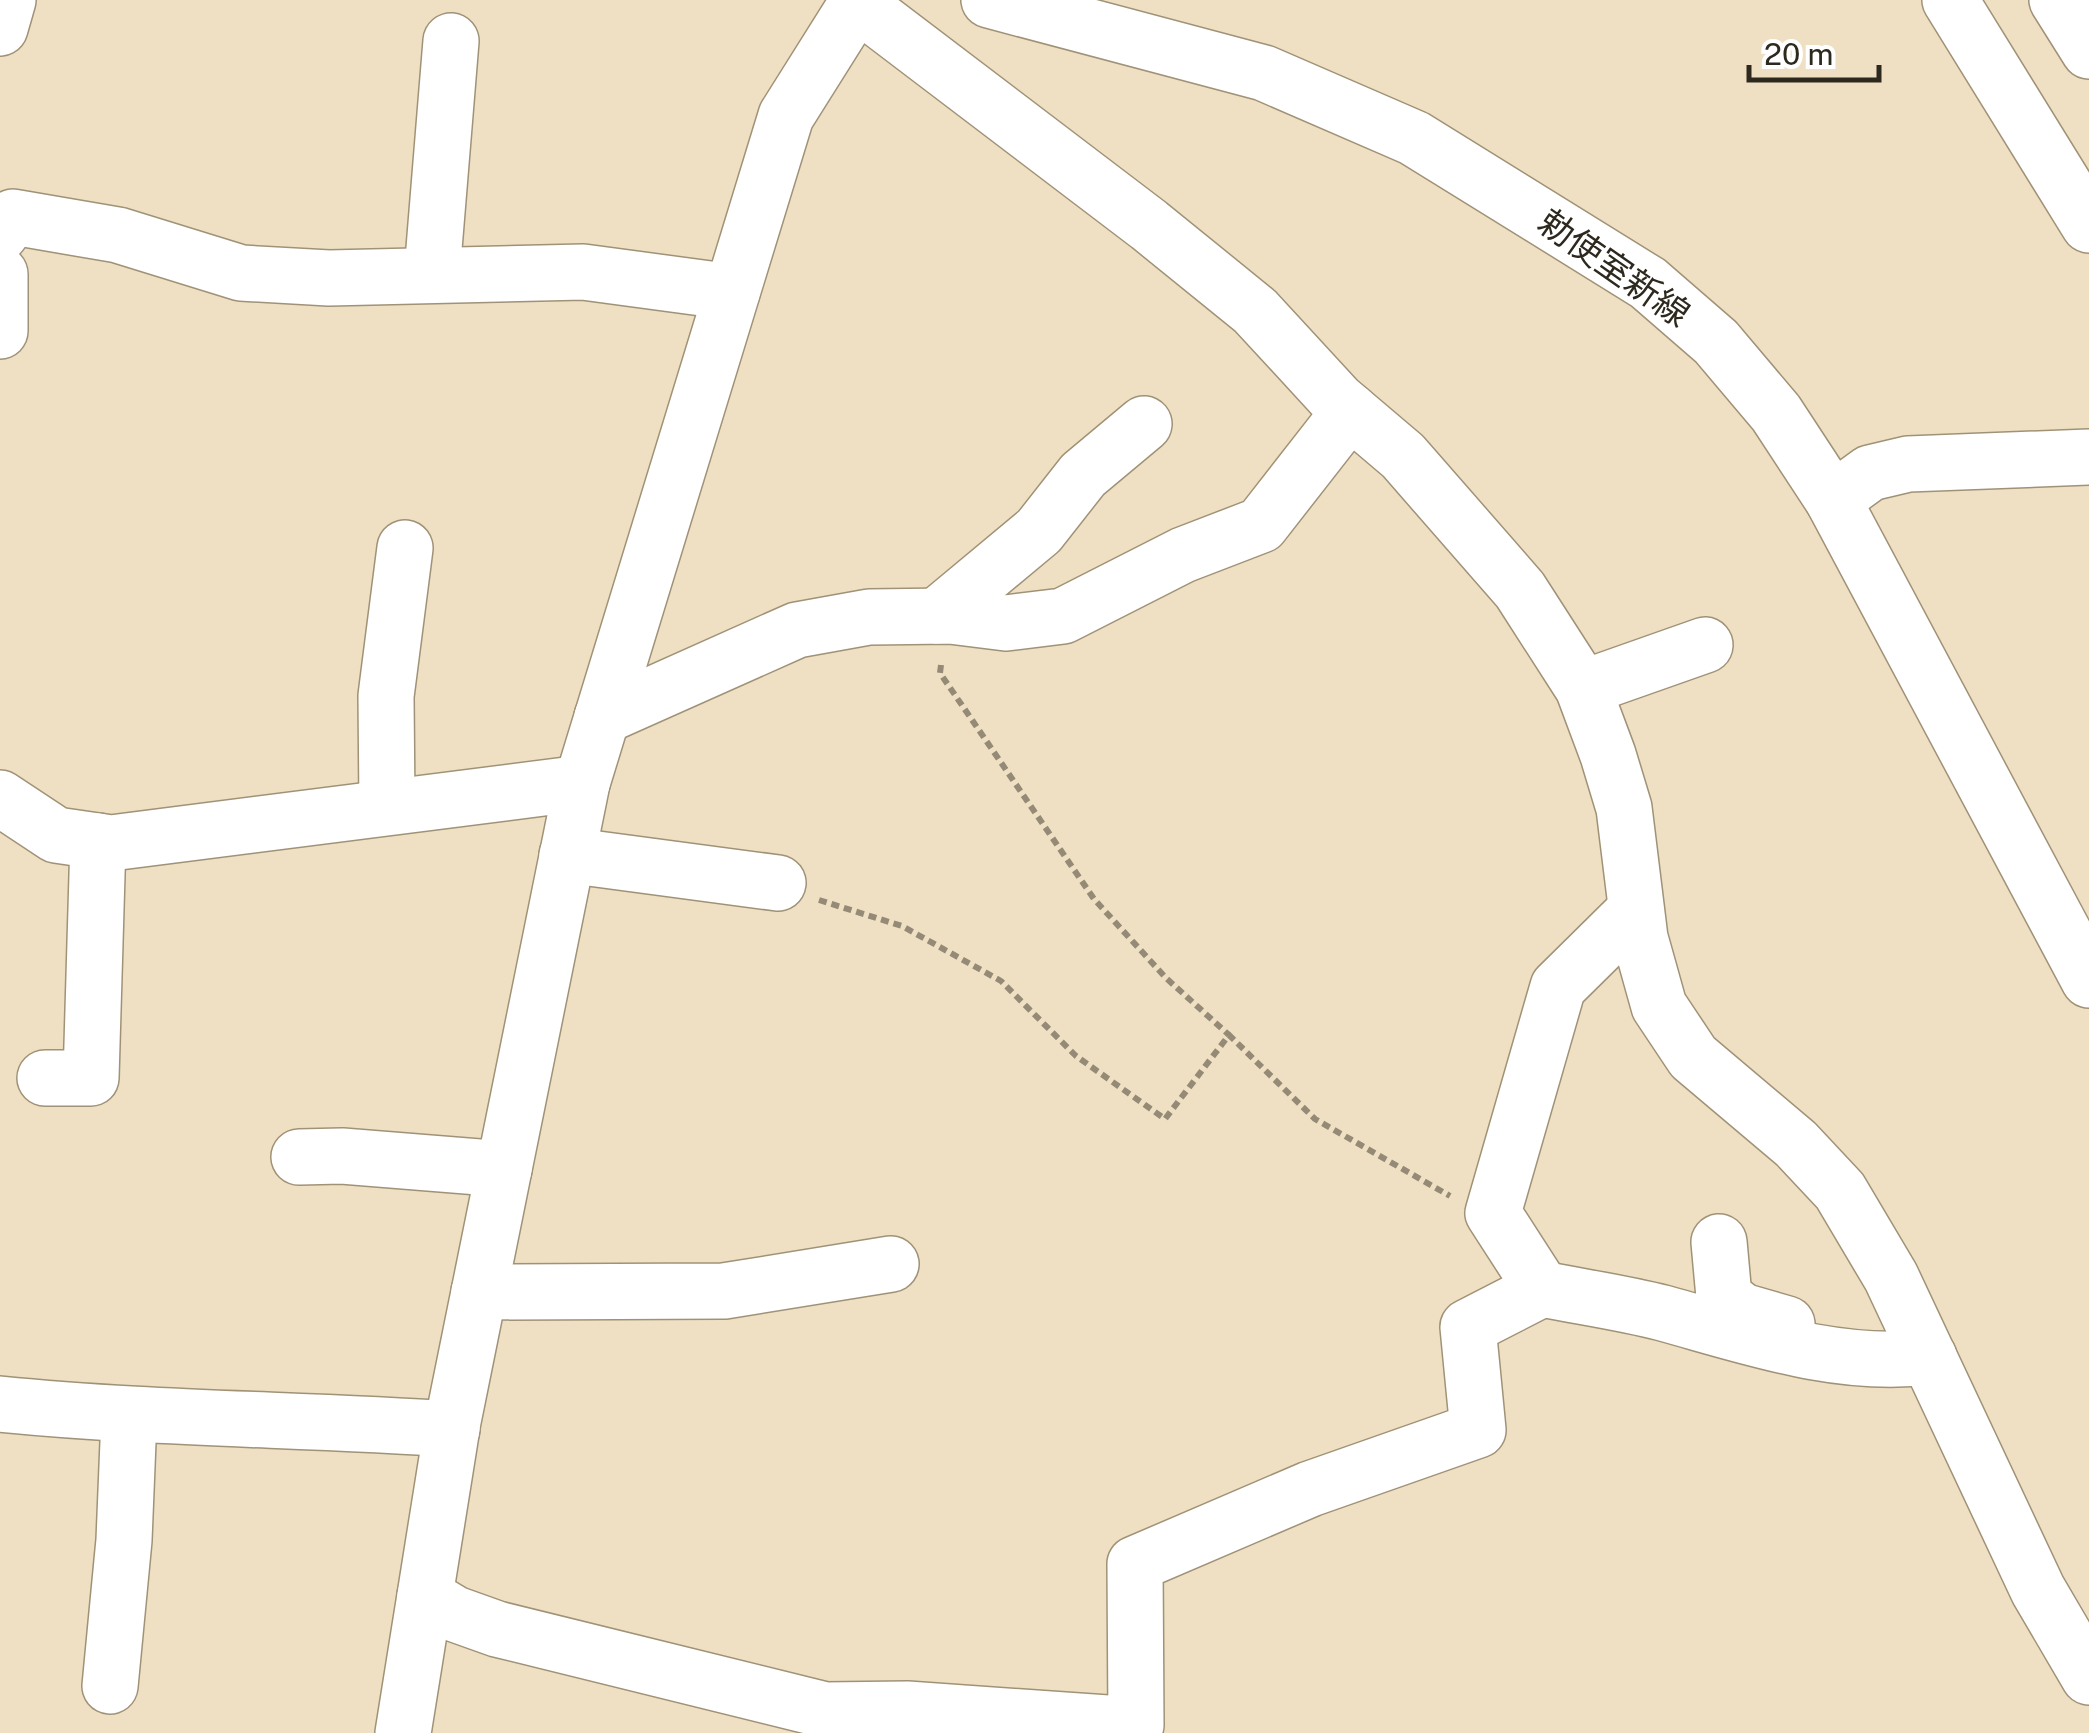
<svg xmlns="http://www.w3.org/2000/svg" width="2089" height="1733" font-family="'Public Sans','Noto Sans JP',sans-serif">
<rect width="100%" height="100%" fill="#efe0c3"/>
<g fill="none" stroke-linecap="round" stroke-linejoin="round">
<defs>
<g id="minor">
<polyline points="859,0 857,3 1149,225 1255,311 1337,400 1403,456 1520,590 1583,688 1608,755 1624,808 1640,938 1659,1006 1693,1057 1796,1144 1840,1191 1891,1277 2038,1590 2089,1677"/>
<polyline points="0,28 8,0"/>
<polyline points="0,234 13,217 118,235 241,273 329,278 583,272 732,292"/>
<polyline points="432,273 451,41"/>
<polyline points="0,274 0,331"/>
<polyline points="1833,500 1870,473 1908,464 2089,457"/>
<polyline points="937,616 1039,531 1083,475 1144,424"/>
<polyline points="1583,688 1705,645"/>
<polyline points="602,717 797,630 869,617 950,616 1006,623 1063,616 1183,555 1261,525 1350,411"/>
<polyline points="0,798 56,835 111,843 582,783"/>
<polyline points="387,807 386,696 405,548"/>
<polyline points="567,855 778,883"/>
<polyline points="45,1078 91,1078 98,841"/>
<polyline points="299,1157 342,1156 504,1169"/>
<polyline points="1719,1242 1724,1297 1742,1311 1787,1324"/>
<path d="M 1542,1289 C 1582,1297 1624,1303 1663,1313 C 1750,1337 1838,1368 1929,1357"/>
<polyline points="479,1292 724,1291 891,1264"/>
<path d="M 0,1404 C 150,1419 301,1419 452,1429"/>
<polyline points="425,1596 455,1614 497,1629 825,1710 907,1709 1136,1725 1135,1564 1310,1489 1478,1430 1468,1327 1542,1289 1493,1213 1558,987 1636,910"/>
<polyline points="110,1686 124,1540 129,1417"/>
<polyline points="403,1733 453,1421 582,783 786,116 857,3"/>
</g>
<polyline id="major" points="989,0 1264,73 1414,138 1648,283 1716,342 1776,413 1833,500 2089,980"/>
<g id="highway">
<polyline points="1950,0 2089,225"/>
<polyline points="2057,0 2089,51"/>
</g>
</defs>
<!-- minor casing -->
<use href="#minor" stroke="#a09277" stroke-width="58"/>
<!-- major casing -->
<use href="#major" stroke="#a09277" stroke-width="58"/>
<!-- highway casing -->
<use href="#highway" stroke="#a09277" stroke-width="58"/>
<!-- path -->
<g stroke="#948a76" stroke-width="6" stroke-dasharray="8 5" stroke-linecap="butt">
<polyline points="941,665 940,673 1094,899 1166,978 1229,1035"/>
<polyline points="819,900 902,926 1001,981 1076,1056 1165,1119 1229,1035 1315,1119 1450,1196"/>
</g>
<!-- minor -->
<use href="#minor" stroke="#fff" stroke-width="55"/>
<!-- major -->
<use href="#major" stroke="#fff" stroke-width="55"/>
<!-- highway -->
<use href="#highway" stroke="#fff" stroke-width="55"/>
</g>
<g text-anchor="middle" stroke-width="8" stroke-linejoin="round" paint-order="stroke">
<!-- street labels -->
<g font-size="35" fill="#2e291e" stroke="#fff">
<text transform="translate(1614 268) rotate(35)" y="12">勅使室新線</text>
</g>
</g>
<!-- scale -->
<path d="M1749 65v15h130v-15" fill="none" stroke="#2e291e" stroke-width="5"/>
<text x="1764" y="65" font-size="30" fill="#2e291e" stroke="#ffffff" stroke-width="8" paint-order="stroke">20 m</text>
</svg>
